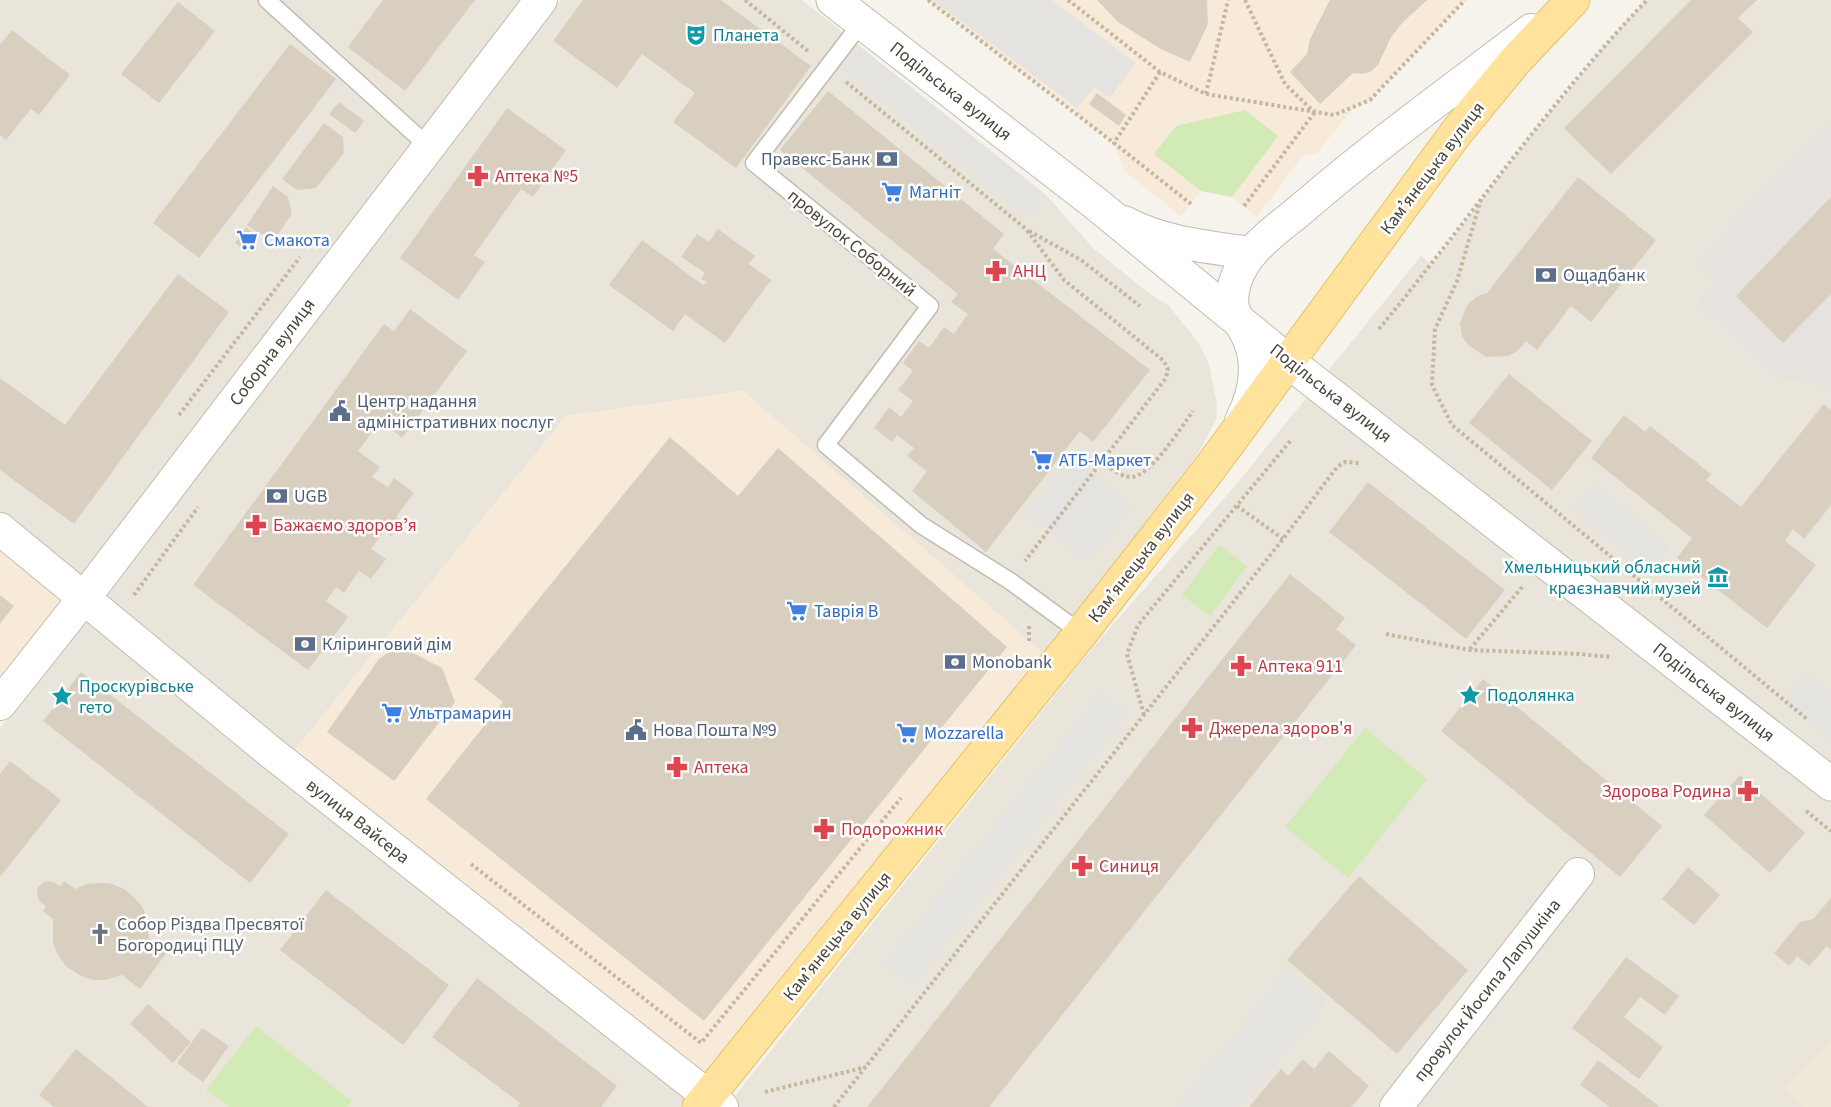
<svg xmlns="http://www.w3.org/2000/svg" width="1831" height="1107" font-family="'Source Sans 3',sans-serif">
<rect width="100%" height="100%" fill="#f6f3ec"/>
<!-- residential -->
<g fill="#eae5da">
<polygon points="0,0 522,0 81,576 0,511"/>
<polygon points="561,0 802,0 1046,195 1093,248 1150,294 1168,305 1198,342 1209,364 1217,404 1216,419 1206,439 1195,458 1044,654 743,391 566,416 294,751 105,596"/>
<polygon points="1647,0 1831,0 1831,1107 726,1107 1095,645 1235,486 1421,256 1432,265 1538,127 1621,27"/>
<polygon points="86,620 687,1098 680,1107 0,1107 0,728"/>
</g>
<!-- commercial -->
<g fill="#f7ead8">
<polygon points="928,0 1465,0 1370,100 1353,109 1317,153 1302,156 1257,217 1232,197 1201,191 1181,216 1125,172 1114,143"/>
<polygon points="743,391 1044,654 706,1075 294,751 566,416"/>
<polygon points="0,550 62,600 0,679"/>
</g>
<!-- industrial -->
<polygon fill="#e6e2dd" points="1831,123 1831,387 1775,376 1697,301 1717,280 1697,261"/>
<!-- education -->
<polygon fill="#efe8d6" points="1831,1041 1831,1107 1803,1107 1784,1088"/>
<!-- green -->
<g fill="#d2eab5">
<polygon points="1245,110 1278,136 1232,197 1201,191 1154,154 1176,126"/>
<polygon points="1219,545 1247,566 1210,616 1182,595"/>
<polygon points="1365,728 1427,779 1348,878 1285,827"/>
<polygon points="256,1026 352,1101 347,1107 229,1107 206,1090"/>
</g>
<!-- parking -->
<g fill="#e5e3e0">
<polygon points="933,0 1052,0 1136,63 1110,98 1094,87 1077,108"/>
<polygon points="860,47 1046,195 1027,218 843,69"/>
<polygon points="1071,457 1133,506 1088,562 1027,514"/>
<polygon points="1594,483 1669,547 1648,572 1573,509"/>
<polygon points="1809,673 1831,693 1831,741 1785,700"/>
<polygon points="1101,693 1127,713 914,984 885,963"/>
<polygon points="1286,971 1327,1003 1239,1107 1177,1107"/>
</g>
<!-- building -->
<g fill="#d8cfc1">
<polygon points="383,0 475,0 405,91 348,47"/>
<polygon points="583,0 721,0 811,66 736,168 673,122 695,93 642,54 617,88 553,41"/>
<polygon points="1097,0 1207,0 1208,24 1190,62 1161,49 1118,22"/>
<polygon points="1330,0 1427,0 1403,22 1391,37 1378,65 1370,72 1362,74 1353,73 1320,104 1290,72 1307,54 1310,39"/>
<polygon points="1691,0 1757,0 1738,18 1753,32 1611,174 1564,128"/>
<polygon points="178,2 215,31 159,103 121,74"/>
<polygon points="12,30 70,75 39,115 31,109 6,140 0,135 0,45"/>
<polygon points="290,44 336,79 199,258 153,223"/>
<polygon points="828,91 1004,234 993,249 1150,370 1093,442 1080,431 986,552 912,491 927,471 907,456 914,448 897,435 892,442 874,428 889,407 901,417 913,401 898,390 913,371 903,363 919,341 929,348 944,327 954,334 968,314 951,302 958,294 780,150"/>
<polygon points="1097,93 1126,115 1119,126 1089,104"/>
<polygon points="339,102 364,121 355,133 329,114"/>
<polygon points="507,108 566,150 533,197 521,189 474,255 485,262 458,300 400,258"/>
<polygon points="324,123 343,137 344,153 316,188 297,190 282,179"/>
<polygon points="1578,177 1656,240 1591,322 1571,306 1537,350 1526,341 1518,350 1509,356 1486,357 1468,345 1462,336 1460,324 1465,310 1468,304 1478,296 1487,293"/>
<polygon points="273,186 288,197 292,214 278,234 260,234 247,225"/>
<polygon points="1831,197 1831,294 1783,343 1736,296"/>
<polygon points="246,227 258,237 248,252 235,243"/>
<polygon points="718,229 755,256 749,264 771,280 725,343 685,314 673,331 609,285 642,240 703,285 707,282 701,279 705,273 681,257 697,234 709,242"/>
<polygon points="178,274 229,312 74,524 0,470 0,378 65,425"/>
<polygon points="410,309 467,351 402,438 381,421 358,451 380,467 372,477 388,487 394,478 414,493 396,517 402,521 391,536 384,531 371,549 386,559 371,579 359,571 344,593 336,587 326,601 348,617 308,670 193,585 384,324 394,331"/>
<polygon points="1509,374 1592,441 1552,490 1469,423"/>
<polygon points="1824,404 1831,410 1831,505 1804,539 1793,529 1785,541 1816,565 1767,628 1677,558 1692,538 1591,458 1624,415 1645,432 1650,426 1711,474 1706,480 1741,507"/>
<polygon points="670,437 738,496 778,448 1007,647 704,1021 426,799 503,702 474,679"/>
<polygon points="1368,482 1505,590 1466,639 1329,532"/>
<polygon points="1290,574 1345,618 1336,629 1356,645 989,1107 867,1107"/>
<polygon points="0,595 14,606 0,624"/>
<polygon points="399,646 442,668 455,702 394,781 327,732 379,659"/>
<polygon points="81,672 289,834 250,883 43,721"/>
<polygon points="1483,679 1662,826 1620,877 1441,731"/>
<polygon points="10,761 61,800 0,877 0,774"/>
<polygon points="1740,775 1805,833 1770,873 1704,815"/>
<polygon points="1688,867 1720,895 1694,925 1662,899"/>
<polygon points="1359,876 1468,970 1397,1054 1287,960"/>
<polygon points="46,881 53,882 60,886 64,881 76,889 87,884 103,883 112,884 124,889 135,898 143,908 148,924 149,938 167,952 140,989 122,975 105,980 93,980 81,976 66,966 58,955 53,942 53,919 43,911 46,907 40,901 37,895 38,887"/>
<polygon points="326,890 449,985 403,1045 280,950"/>
<polygon points="1831,898 1831,949 1827,946 1809,966 1797,956 1789,966 1774,953 1800,922 1813,919"/>
<polygon points="1626,957 1679,996 1665,1015 1640,997 1624,1017 1663,1047 1639,1079 1572,1028"/>
<polygon points="477,978 617,1086 601,1107 517,1107 520,1103 432,1037"/>
<polygon points="148,1004 191,1042 173,1063 130,1024"/>
<polygon points="202,1028 229,1046 203,1082 177,1063"/>
<polygon points="76,1049 148,1107 54,1107 39,1095"/>
<polygon points="1329,1051 1369,1086 1351,1107 1249,1107 1281,1069 1288,1076 1303,1059 1314,1069"/>
<polygon points="1598,1060 1659,1106 1658,1107 1610,1107 1580,1085"/>
</g>
<g fill="none" stroke-linecap="round" stroke-linejoin="round">
<defs>
<g id="service">
<polyline points="267,0 429,147"/>
<polyline points="862,22 754,163 930,306 826,445 921,525 1010,581 1081,633"/>
</g>
<g id="minor">
<path d="M 1124,222 C 1163,243 1208,247 1251,253"/>
<path d="M 1241,421 C 1253,397 1260,368 1250,342 C 1240,316 1226,314 1235,283 C 1244,249 1280,228 1305,206 C 1377,144 1455,88 1531,30"/>
<polyline points="0,529 273,754 722,1107"/>
<polyline points="0,704 84,598 541,0"/>
<polyline points="1396,1107 1578,874"/>
</g>
<polyline id="tertiary" points="833,0 1095,203 1289,362 1831,784"/>
<polyline id="primary" points="699,1107 1081,633 1210,468 1456,133 1515,61 1573,0"/>
</defs>
<!-- service casing -->
<use href="#service" stroke="#c2bbae" stroke-width="19"/>
<!-- minor casing -->
<use href="#minor" stroke="#c2bbae" stroke-width="34"/>
<!-- tertiary casing -->
<use href="#tertiary" stroke="#c2bbae" stroke-width="35"/>
<!-- primary casing -->
<use href="#primary" stroke="#e6c16a" stroke-width="35"/>
<!-- path -->
<g stroke="#c4b79f" stroke-width="4" stroke-dasharray="3 3" stroke-linecap="butt">
<polyline points="745,0 808,51"/>
<polyline points="928,0 1114,143"/>
<polyline points="1068,0 1160,72 1206,94 1334,115 1370,100 1465,0"/>
<polyline points="1245,0 1285,84 1314,112"/>
<polyline points="1160,72 1114,143 1191,204"/>
<polyline points="846,82 1026,229 1064,280 1164,361 1168,370 1166,378 1025,561"/>
<polyline points="1206,94 1228,0"/>
<polyline points="1481,199 1457,281 1435,329 1432,385 1452,425 1808,720"/>
<polyline points="1244,206 1315,112"/>
<polyline points="1029,231 1081,260 1140,306"/>
<path d="M 1379,329 C 1469,220 1549,102 1647,0"/>
<polyline points="179,415 300,257"/>
<path d="M 1101,461 C 1109,467 1119,476 1130,477 C 1149,479 1182,426 1193,411"/>
<polyline points="1237,506 1283,539"/>
<polyline points="134,595 198,507"/>
<polyline points="1386,634 1469,650 1579,654 1611,657"/>
<polyline points="1029,641 1029,626"/>
<polyline points="1470,649 1523,586"/>
<polyline points="1144,715 1127,654 1138,625 1291,440"/>
<polyline points="1806,811 1831,831"/>
<polyline points="471,864 701,1043 901,798"/>
<polyline points="765,1092 866,1067"/>
<polyline points="834,1107 1283,539 1337,467 1345,462 1360,463"/>
</g>
<!-- service -->
<use href="#service" stroke="#fff" stroke-width="16"/>
<!-- minor -->
<use href="#minor" stroke="#fff" stroke-width="32"/>
<!-- tertiary -->
<use href="#tertiary" stroke="#fff" stroke-width="33"/>
<!-- primary -->
<use href="#primary" stroke="#ffe39c" stroke-width="33"/>
</g>
<!-- icons -->
<defs>
<symbol id="theatre-bare" viewBox="-9 -9 18 18"><path d="M-5-5.5Q0-4 5-5.5V0Q5 5 0 6Q-5 5-5 0ZM-3.3-2.5H-1v1.5H-3.3ZM1-2.5H3.3v1.5H1ZM-2.8 1Q0 5.5 2.8 1Z" fill="#0f9aa8" stroke="#fff" stroke-width="2.5" paint-order="stroke"/></symbol>
<symbol id="bank-bare" viewBox="-9 -9 18 18"><path d="M-6-4H6V4H-6ZM0-2.3a2.3 2.3 0 1 0 0 4.6a2.3 2.3 0 1 0 0-4.6Z" fill="#5c6f8a" stroke="#fff" stroke-width="2.5" paint-order="stroke"/></symbol>
<symbol id="pharmacy-bare" viewBox="-9 -9 18 18"><path d="M-2-6h4v4h4v4h-4v4h-4v-4h-4v-4h4Z" fill="#e0444e" stroke="#fff" stroke-width="2.5" paint-order="stroke"/></symbol>
<symbol id="supermarket-bare" viewBox="-9 -9 18 18"><path d="M-6-5.5h2.5l.6 2H6L4.5 2H-2.5L-4.4-4H-6ZM-1.5 3.2a1.3 1.3 0 1 0 .1 0ZM3 3.2a1.3 1.3 0 1 0 .1 0Z" fill="#3f7fe0" stroke="#fff" stroke-width="2.5" paint-order="stroke"/></symbol>
<symbol id="civic-bare" viewBox="-9 -9 18 18"><path d="M-.6-6.5H3V-4.5H.6V-3L4-1V1h2V6H-6V1h2V-1L-.6-3ZM-1.2 2.5V6h2.4V2.5Z" fill="#5c6f8a" stroke="#fff" stroke-width="2.5" paint-order="stroke"/></symbol>
<symbol id="museum-bare" viewBox="-9 -9 18 18"><path d="M0-6L6-3V-2H-6V-3ZM-5-1h2V3h-2ZM-1-1h2V3h-2ZM3-1h2V3H3ZM-6 4H6V6H-6Z" fill="#0f9aa8" stroke="#fff" stroke-width="2.5" paint-order="stroke"/></symbol>
<symbol id="sight-bare" viewBox="-9 -9 18 18"><path d="M0-6L1.8-2.2L6-1.7L2.9 1.2L3.7 5.4L0 3.3L-3.7 5.4L-2.9 1.2L-6-1.7L-1.8-2.2Z" fill="#0f9aa8" stroke="#fff" stroke-width="2.5" paint-order="stroke"/></symbol>
<symbol id="church-bare" viewBox="-9 -9 18 18"><path d="M-1.2-6h2.4v3.5h3.3v2.4h-3.3V6h-2.4V-.1h-3.3v-2.4h3.3Z" fill="#6b7280" stroke="#fff" stroke-width="2.5" paint-order="stroke"/></symbol>
</defs>
<g fill-rule="evenodd">
<use href="#theatre-bare" x="681" y="20" width="30" height="30"/>
<use href="#bank-bare" x="872" y="144" width="30" height="30"/>
<use href="#pharmacy-bare" x="463" y="161" width="30" height="30"/>
<use href="#supermarket-bare" x="877" y="177" width="30" height="30"/>
<use href="#supermarket-bare" x="232" y="225" width="30" height="30"/>
<use href="#pharmacy-bare" x="981" y="256" width="30" height="30"/>
<use href="#bank-bare" x="1531" y="260" width="30" height="30"/>
<use href="#civic-bare" x="325" y="396" width="30" height="30"/>
<use href="#supermarket-bare" x="1027" y="445" width="30" height="30"/>
<use href="#bank-bare" x="262" y="481" width="30" height="30"/>
<use href="#pharmacy-bare" x="241" y="510" width="30" height="30"/>
<use href="#museum-bare" x="1703" y="562" width="30" height="30"/>
<use href="#supermarket-bare" x="782" y="596" width="30" height="30"/>
<use href="#bank-bare" x="290" y="629" width="30" height="30"/>
<use href="#bank-bare" x="940" y="647" width="30" height="30"/>
<use href="#pharmacy-bare" x="1226" y="651" width="30" height="30"/>
<use href="#sight-bare" x="1455" y="680" width="30" height="30"/>
<use href="#sight-bare" x="47" y="681" width="30" height="30"/>
<use href="#supermarket-bare" x="377" y="698" width="30" height="30"/>
<use href="#pharmacy-bare" x="1177" y="713" width="30" height="30"/>
<use href="#civic-bare" x="621" y="715" width="30" height="30"/>
<use href="#supermarket-bare" x="892" y="718" width="30" height="30"/>
<use href="#pharmacy-bare" x="662" y="752" width="30" height="30"/>
<use href="#pharmacy-bare" x="1733" y="776" width="30" height="30"/>
<use href="#pharmacy-bare" x="809" y="814" width="30" height="30"/>
<use href="#pharmacy-bare" x="1067" y="851" width="30" height="30"/>
<use href="#church-bare" x="85" y="919" width="30" height="30"/>
</g>
<g text-anchor="middle" stroke-width="5" stroke-linejoin="round" paint-order="stroke">
<!-- culture labels -->
<g font-size="18" fill="#0d838f" stroke="#fff" text-anchor="start">
<text x="713" y="41">Планета</text>
<text x="1701" y="573" text-anchor="end">Хмельницький обласний<tspan x="1701" dy="21">краєзнавчий музей</tspan></text>
<text x="79" y="692">Проскурівське<tspan x="79" dy="21">гето</tspan></text>
<text x="1487" y="701">Подолянка</text>
</g>
<!-- street labels -->
<g font-size="18" fill="#4b4439" stroke="#fff">
<text transform="translate(951 91) rotate(38)" y="6">Подільська вулиця</text>
<text transform="translate(1432 168) rotate(-53)" y="6">Камʼянецька вулиця</text>
<text transform="translate(852 243) rotate(39)" y="6">провулок Соборний</text>
<text transform="translate(272 352) rotate(-53)" y="6">Соборна вулиця</text>
<text transform="translate(1331 393) rotate(38)" y="6">Подільська вулиця</text>
<text transform="translate(1141 557) rotate(-52)" y="6">Камʼянецька вулиця</text>
<text transform="translate(1714 692) rotate(38)" y="6">Подільська вулиця</text>
<text transform="translate(358 821) rotate(38)" y="6">вулиця Вайсера</text>
<text transform="translate(837 936) rotate(-51)" y="6">Камʼянецька вулиця</text>
<text transform="translate(1487 990) rotate(-52)" y="6">провулок Йосипа Лапушкіна</text>
</g>
<!-- service labels -->
<g font-size="18" fill="#4e5e75" stroke="#fff" text-anchor="start">
<text x="870" y="165" text-anchor="end">Правекс-Банк</text>
<text x="1563" y="281">Ощадбанк</text>
<text x="357" y="407">Центр надання<tspan x="357" dy="21">адміністративних послуг</tspan></text>
<text x="294" y="502">UGB</text>
<text x="322" y="650">Кліринговий дім</text>
<text x="972" y="668">Monobank</text>
<text x="653" y="736">Нова Пошта №9</text>
</g>
<!-- health labels -->
<g font-size="18" fill="#be3a42" stroke="#fff" text-anchor="start">
<text x="495" y="182">Аптека №5</text>
<text x="1013" y="277">АНЦ</text>
<text x="273" y="531">Бажаємо здоровʼя</text>
<text x="1258" y="672">Аптека 911</text>
<text x="1209" y="734">Джерела здоров'я</text>
<text x="694" y="773">Аптека</text>
<text x="1731" y="797" text-anchor="end">Здорова Родина</text>
<text x="841" y="835">Подорожник</text>
<text x="1099" y="872">Синиця</text>
</g>
<!-- shop labels -->
<g font-size="18" fill="#366cbe" stroke="#fff" text-anchor="start">
<text x="909" y="198">Магніт</text>
<text x="264" y="246">Смакота</text>
<text x="1059" y="466">АТБ-Маркет</text>
<text x="814" y="617">Таврія В</text>
<text x="409" y="719">Ультрамарин</text>
<text x="924" y="739">Mozzarella</text>
</g>
<!-- worship labels -->
<g font-size="18" fill="#5b616d" stroke="#fff" text-anchor="start">
<text x="117" y="930">Собор Різдва Пресвятої<tspan x="117" dy="21">Богородиці ПЦУ</tspan></text>
</g>
</g>
</svg>
